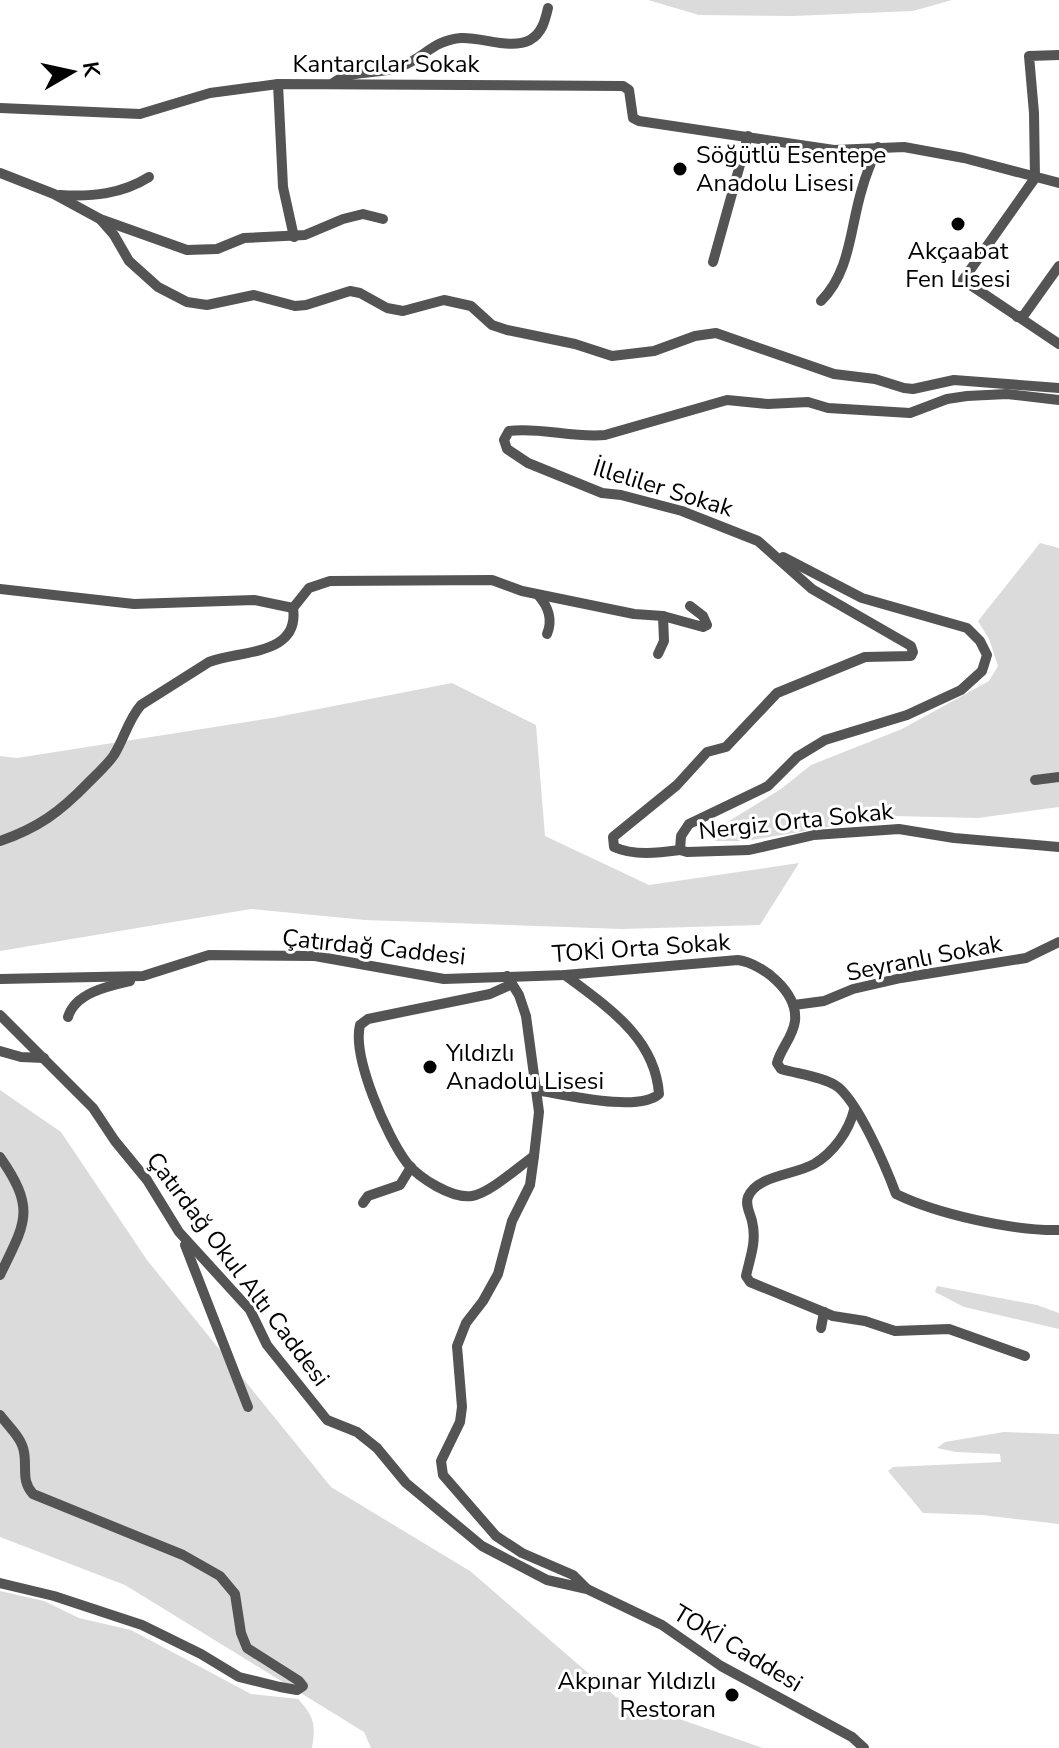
<svg xmlns="http://www.w3.org/2000/svg" width="1059" height="1748" font-family="'Nunito Sans',sans-serif">
<rect width="100%" height="100%" fill="#fff"/>
<!-- green -->
<g fill="#dbdbdb">
<polygon points="648,0 952,0 913,11 793,16 699,15"/>
<polygon points="1040,543 1059,548 1059,807 978,818 894,816 745,841 715,841 708,834 781,789 811,765 902,729 989,681 998,666 989,639 978,621"/>
<polygon points="452,683 536,725 545,836 649,885 799,863 760,925 622,929 365,920 251,909 0,951 0,756 17,758 272,718"/>
<polygon points="0,1090 61,1132 147,1260 331,1487 470,1571 616,1697 763,1748 371,1748 364,1732 125,1585 0,1537"/>
<polygon points="937,1286 1037,1305 1059,1313 1059,1329 964,1307 935,1292"/>
<polygon points="1004,1432 1059,1434 1059,1524 982,1515 923,1513 888,1471 893,1467 1001,1462 1000,1454 956,1452 937,1448 945,1442"/>
<path d="M 0,1591 L 44,1601 L 79,1618 L 131,1630 L 251,1694 L 298,1699 C 314,1716 316,1725 312,1748 L 0,1748 Z"/>
</g>
<g fill="none" stroke-linecap="round" stroke-linejoin="round">
<!-- minor -->
<g stroke="#545454" stroke-width="10">
<polyline points="1059,55 1029,56 1034,113 1035,178 963,280 1059,344"/>
<path d="M 333,83 C 353,69 377,75 400,67 C 423,59 433,40 461,38 C 483,37 510,50 530,40 C 542,33 545,21 548,8"/>
<polyline points="278,84 283,187 294,237"/>
<polyline points="0,108 140,114 210,93 278,84 623,86 629,90 633,118 639,121 834,150 904,147 964,158 1059,183"/>
<polyline points="0,173 54,194 100,219 187,250 217,249 244,238 305,235 343,219 363,214 383,219"/>
<path d="M 60,195 C 92,197 122,194 149,177"/>
<polyline points="100,219 114,235 129,261 158,287 187,302 207,305 254,295 295,306 306,305 350,291 360,293 387,308 403,311 444,300 471,306 492,325 507,330 575,344 612,356 654,351 695,336 716,333 834,374 875,379 904,388 913,389 954,380 1059,388"/>
<polyline points="713,262 748,136"/>
<path d="M 821,301 C 851,271 850,227 862,189 C 866,174 872,160 878,147"/>
<polyline points="1017,317 1024,315 1059,266"/>
<polyline points="783,557 862,598 967,628 980,641 987,655 982,671 961,690 907,715 825,740 797,757 768,786 689,824 681,836 680,850 687,852 749,850 814,835 899,829 954,838 1059,847"/>
<polyline points="0,589 134,604 254,600 293,608"/>
<path d="M 538,595 C 548,606 553,620 547,634"/>
<polyline points="293,608 309,588 330,581 492,580 522,591 634,614 663,616 703,627 707,625 703,616 690,606"/>
<polyline points="658,654 664,641 663,616"/>
<polyline points="1035,780 1059,777"/>
<path d="M 0,841 C 38,828 60,812 88,783 C 97,774 107,765 114,755 C 124,739 128,720 141,705 L 209,662 C 240,650 300,656 293,608"/>
<path d="M 680,850 C 658,853 634,856 614,847 L 613,837 L 677,785 L 707,752 L 726,747 L 777,693 L 865,657 L 911,656 L 913,652 L 911,646 L 812,589 L 758,541 L 682,511 L 621,495 L 602,493 L 528,463 L 507,449 L 504,440 L 509,431 C 541,427 572,438 605,435 L 727,400 L 768,404 L 808,402 L 828,408 L 910,413 L 947,399 L 967,396 L 1007,394 L 1059,400"/>
<polyline points="507,976 519,995 526,1016 539,1112 534,1156 530,1185 512,1221 498,1274 483,1301 466,1323 457,1346 462,1407 460,1422 441,1461 443,1475 496,1536 522,1553 573,1575 586,1588"/>
<path d="M 0,979 L 143,976 L 209,955 L 315,956 L 444,979 L 565,975 L 738,960 C 764,964 798,993 795,1021 C 793,1037 781,1048 777,1063 L 781,1069 C 798,1074 820,1076 835,1085 C 857,1098 887,1170 896,1194 C 937,1214 1013,1231 1059,1230"/>
<path d="M 512,984 L 490,994 L 368,1019 L 360,1025 C 352,1057 387,1137 407,1163 C 419,1178 452,1199 472,1196 C 490,1193 518,1167 534,1156"/>
<polyline points="794,1005 824,1001 853,989 901,978 1026,958 1059,942"/>
<polyline points="0,1015 93,1108 115,1141 147,1180 179,1232 250,1310 267,1345 327,1420 357,1432 377,1448 406,1483 482,1546 547,1580 587,1589 662,1625 721,1666 852,1737 864,1748"/>
<path d="M 68,1017 C 75,993 108,986 130,981"/>
<polyline points="0,1051 21,1057 44,1058"/>
<path d="M 536,1090 C 563,1094 638,1113 659,1094 C 655,1037 607,1007 565,975"/>
<path d="M 854,1110 C 849,1131 833,1153 814,1164 C 795,1175 757,1175 748,1197 C 745,1205 750,1213 752,1221 C 757,1242 750,1257 746,1276 L 750,1282 L 833,1316 L 865,1321 L 895,1331 L 949,1329 L 1025,1356"/>
<path d="M 0,1157 C 37,1210 25,1223 0,1275"/>
<polyline points="363,1203 368,1196 400,1185 411,1167"/>
<polyline points="185,1245 248,1407"/>
<polyline points="821,1328 824,1312"/>
<path d="M 0,1415 C 8,1426 22,1438 24,1452 C 27,1468 21,1481 33,1494 L 183,1555 L 220,1576 L 235,1594 L 241,1633 L 247,1648 L 299,1681 L 303,1686 L 297,1690 L 280,1687 L 239,1677 L 201,1654 L 142,1625 L 54,1596 L 0,1583"/>
</g>
</g>
<!-- markers -->
<g fill="#000" stroke="#fff" stroke-width="3">
<circle cx="680" cy="169" r="8"/>
<circle cx="958" cy="224" r="8"/>
<circle cx="430" cy="1067" r="8"/>
<circle cx="732" cy="1695" r="8"/>
</g>
<g text-anchor="middle" stroke-width="6" stroke-linejoin="round" paint-order="stroke">
<!-- street labels -->
<g font-size="24" fill="#000" stroke="#fff">
<text x="386" y="72">Kantarcılar Sokak</text>
<text transform="translate(663 488) rotate(17)" y="8">İlleliler Sokak</text>
<text transform="translate(796 821) rotate(-6)" y="8">Nergiz Orta Sokak</text>
<text transform="translate(374 947) rotate(6)" y="8">Çatırdağ Caddesi</text>
<text transform="translate(641 948) rotate(-4)" y="8">TOKİ Orta Sokak</text>
<text transform="translate(924 958) rotate(-11)" y="8">Seyranlı Sokak</text>
<text transform="translate(238 1269) rotate(53)" y="8">Çatırdağ Okul Altı Caddesi</text>
<text transform="translate(738 1648) rotate(31)" y="8">TOKİ Caddesi</text>
</g>
<!-- poi labels -->
<g font-size="24" fill="#000" stroke="#fff" text-anchor="start">
<text x="696" y="163">Söğütlü Esentepe<tspan x="696" dy="28">Anadolu Lisesi</tspan></text>
<text x="958" y="259" text-anchor="middle">Akçaabat<tspan x="958" dy="28">Fen Lisesi</tspan></text>
<text x="446" y="1061">Yıldızlı<tspan x="446" dy="28">Anadolu Lisesi</tspan></text>
<text x="716" y="1689" text-anchor="end">Akpınar Yıldızlı<tspan x="716" dy="28">Restoran</tspan></text>
</g>
</g>
<!-- north arrow -->
<g transform="translate(72 72) rotate(81)" stroke="#ffffff" stroke-width="6" paint-order="stroke">
<path d="M0-6L14 30L0 20L-14 30Z" fill="#000000"/>
<text y="-12" font-size="22" font-weight="bold" text-anchor="middle" fill="#000000">K</text>
</g>
</svg>
